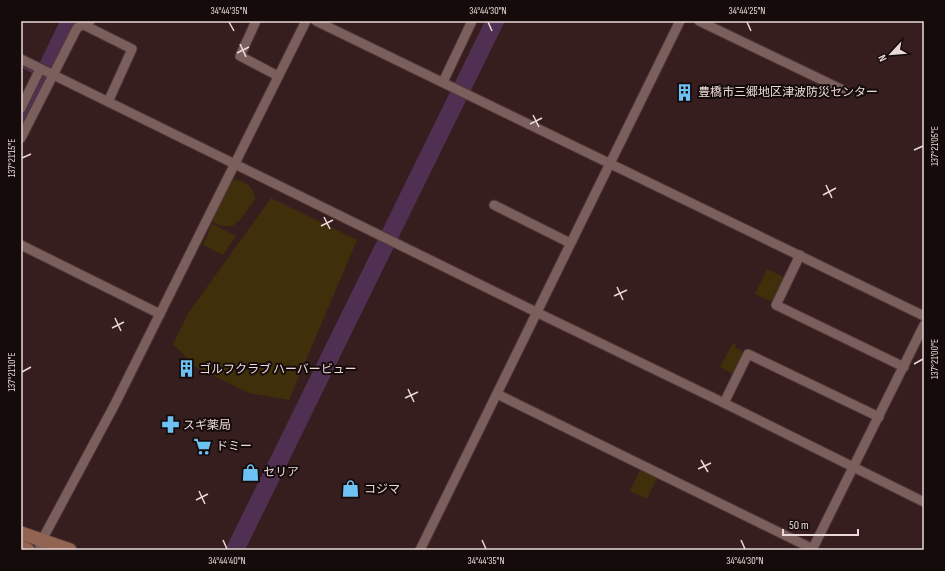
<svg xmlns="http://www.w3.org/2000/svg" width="945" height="571" font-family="'Sofia Sans Condensed','Noto Sans JP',sans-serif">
<rect width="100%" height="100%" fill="#351e1d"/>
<!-- green -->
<g fill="#402f0b">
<path d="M 231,179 C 245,181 252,184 255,199 L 240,220 L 232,226 L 223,226 L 214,223 L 212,219 Z"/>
<polygon points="271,198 357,240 289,400 249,393 196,367 173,344 189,312"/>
<polygon points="212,224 236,236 223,255 203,245"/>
<polygon points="767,269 784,277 773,299 770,301 755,294"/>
<polygon points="733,343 736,345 735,348 741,350 743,355 733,374 720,367"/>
<polygon points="640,470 657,478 647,499 630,491"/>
</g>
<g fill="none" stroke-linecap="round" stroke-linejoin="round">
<!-- stream -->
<polyline stroke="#4f3052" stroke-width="3" points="21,66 43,77"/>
<!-- river -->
<g stroke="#4f3052" stroke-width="18">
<polyline points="21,121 70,21"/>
<polyline points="235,550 495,21"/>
</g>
<defs>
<g id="minor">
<polyline points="256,21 240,56 278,76"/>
<polyline points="316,21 924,316"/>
<polyline points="699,21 845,91"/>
<polyline points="82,24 132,49 108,102"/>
<polyline points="21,59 536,312 724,403 924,502"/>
<polyline points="443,82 472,21"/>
<polyline points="21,108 40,69"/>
<polyline points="21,138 77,28 90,21"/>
<polyline points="494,205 570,243"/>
<polyline points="21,245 160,314"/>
<polyline points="800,255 776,305 904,367"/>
<polyline points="497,394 813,549"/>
<polyline points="724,403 748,354 879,417"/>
<polyline points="39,550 42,540 115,404 306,21"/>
<polyline points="420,550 680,21"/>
<polyline points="812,550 924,325"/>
</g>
<g id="secondary">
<polyline points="21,533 70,550"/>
<polyline points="21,547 28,550"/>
</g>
</defs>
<!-- minor casing -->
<use href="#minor" stroke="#4d3939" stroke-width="11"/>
<!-- secondary casing -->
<use href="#secondary" stroke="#4d3939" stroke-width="15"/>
<!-- minor -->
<use href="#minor" stroke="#7b5f5d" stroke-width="9"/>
<!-- secondary -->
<use href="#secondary" stroke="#926553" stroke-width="13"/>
</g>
<!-- ticks -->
<path fill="none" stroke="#ead9d8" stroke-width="1.5" d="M 229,22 L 234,31M 488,22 L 492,31M 747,22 L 751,31M 240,44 L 246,57M 237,53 L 249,47M 533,115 L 539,127M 530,124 L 542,118M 914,150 L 923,146M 22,158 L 31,154M 826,185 L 832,198M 823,195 L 836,188M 324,217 L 330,229M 321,226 L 333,220M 617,287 L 623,300M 614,296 L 627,290M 115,318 L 121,331M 112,328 L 124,322M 914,364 L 923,359M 22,372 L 31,367M 408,389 L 414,402M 405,398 L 418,392M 701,460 L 708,472M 698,469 L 711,463M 199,491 L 205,504M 196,500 L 208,494M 223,540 L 227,549M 482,540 L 486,549M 741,540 L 745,549"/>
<!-- icons -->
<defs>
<symbol id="building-bare" viewBox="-9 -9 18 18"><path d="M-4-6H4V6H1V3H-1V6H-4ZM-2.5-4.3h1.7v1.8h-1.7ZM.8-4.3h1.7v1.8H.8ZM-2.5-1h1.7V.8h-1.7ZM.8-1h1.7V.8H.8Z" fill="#6dc2f3" stroke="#150b0a" stroke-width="2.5" paint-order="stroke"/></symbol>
<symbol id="pharmacy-bare" viewBox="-9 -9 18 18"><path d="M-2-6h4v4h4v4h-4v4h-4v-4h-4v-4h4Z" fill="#6dc2f3" stroke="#150b0a" stroke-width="2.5" paint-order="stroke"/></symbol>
<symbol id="supermarket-bare" viewBox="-9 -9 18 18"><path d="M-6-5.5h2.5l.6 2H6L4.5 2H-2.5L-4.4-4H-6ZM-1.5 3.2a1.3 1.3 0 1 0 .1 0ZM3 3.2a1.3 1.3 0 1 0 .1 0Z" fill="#6dc2f3" stroke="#150b0a" stroke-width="2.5" paint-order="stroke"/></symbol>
<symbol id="shop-bare" viewBox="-9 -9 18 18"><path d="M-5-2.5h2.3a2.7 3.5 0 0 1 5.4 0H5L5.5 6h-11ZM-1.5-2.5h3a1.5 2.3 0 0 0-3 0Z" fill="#6dc2f3" stroke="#150b0a" stroke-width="2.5" paint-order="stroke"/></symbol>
</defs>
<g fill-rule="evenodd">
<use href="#building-bare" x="672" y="80" width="25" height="25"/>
<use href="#building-bare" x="174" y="356" width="25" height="25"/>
<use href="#pharmacy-bare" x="158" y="412" width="25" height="25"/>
<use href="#supermarket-bare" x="190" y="434" width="25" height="25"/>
<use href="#shop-bare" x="238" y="460" width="25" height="25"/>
<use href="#shop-bare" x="338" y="476" width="25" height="25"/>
</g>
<g text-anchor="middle" stroke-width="4" stroke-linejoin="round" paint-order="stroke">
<!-- poi labels -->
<g font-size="12" fill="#ead9d8" stroke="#150b0a" text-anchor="start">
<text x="698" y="96">豊橋市三郷地区津波防災センター</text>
<text x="199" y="373">ゴルフクラブ ハーバービュー</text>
<text x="183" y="429">スギ薬局</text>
<text x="216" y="450">ドミー</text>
<text x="263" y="476">セリア</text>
<text x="364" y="493">コジマ</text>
</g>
</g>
<!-- border -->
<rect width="945" height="571" fill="none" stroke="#150b0a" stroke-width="44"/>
<!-- north arrow -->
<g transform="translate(891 54) rotate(244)" stroke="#150b0a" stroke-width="3" paint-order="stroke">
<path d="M0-3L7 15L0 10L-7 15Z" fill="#ead9d8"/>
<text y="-6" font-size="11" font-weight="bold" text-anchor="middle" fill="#ead9d8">N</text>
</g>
<!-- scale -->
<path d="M783 529v6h75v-6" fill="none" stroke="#ead9d8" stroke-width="2"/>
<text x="789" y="529" font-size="12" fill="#ead9d8" stroke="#150b0a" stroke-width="3" paint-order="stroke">50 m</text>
<rect x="22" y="22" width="901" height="527" fill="none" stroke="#ead9d8" stroke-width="1.5"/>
<g font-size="10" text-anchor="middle" fill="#ead9d8">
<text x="229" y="14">34°44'35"N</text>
<text x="488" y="14">34°44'30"N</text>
<text x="747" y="14">34°44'25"N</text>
<text transform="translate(934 146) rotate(-90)" y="4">137°21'05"E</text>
<text transform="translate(11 158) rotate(-90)" y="4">137°21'15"E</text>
<text transform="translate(934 359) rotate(-90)" y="4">137°21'00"E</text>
<text transform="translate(11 372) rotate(-90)" y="4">137°21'10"E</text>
<text x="227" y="564">34°44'40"N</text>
<text x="486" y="564">34°44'35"N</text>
<text x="745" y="564">34°44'30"N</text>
</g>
</svg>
